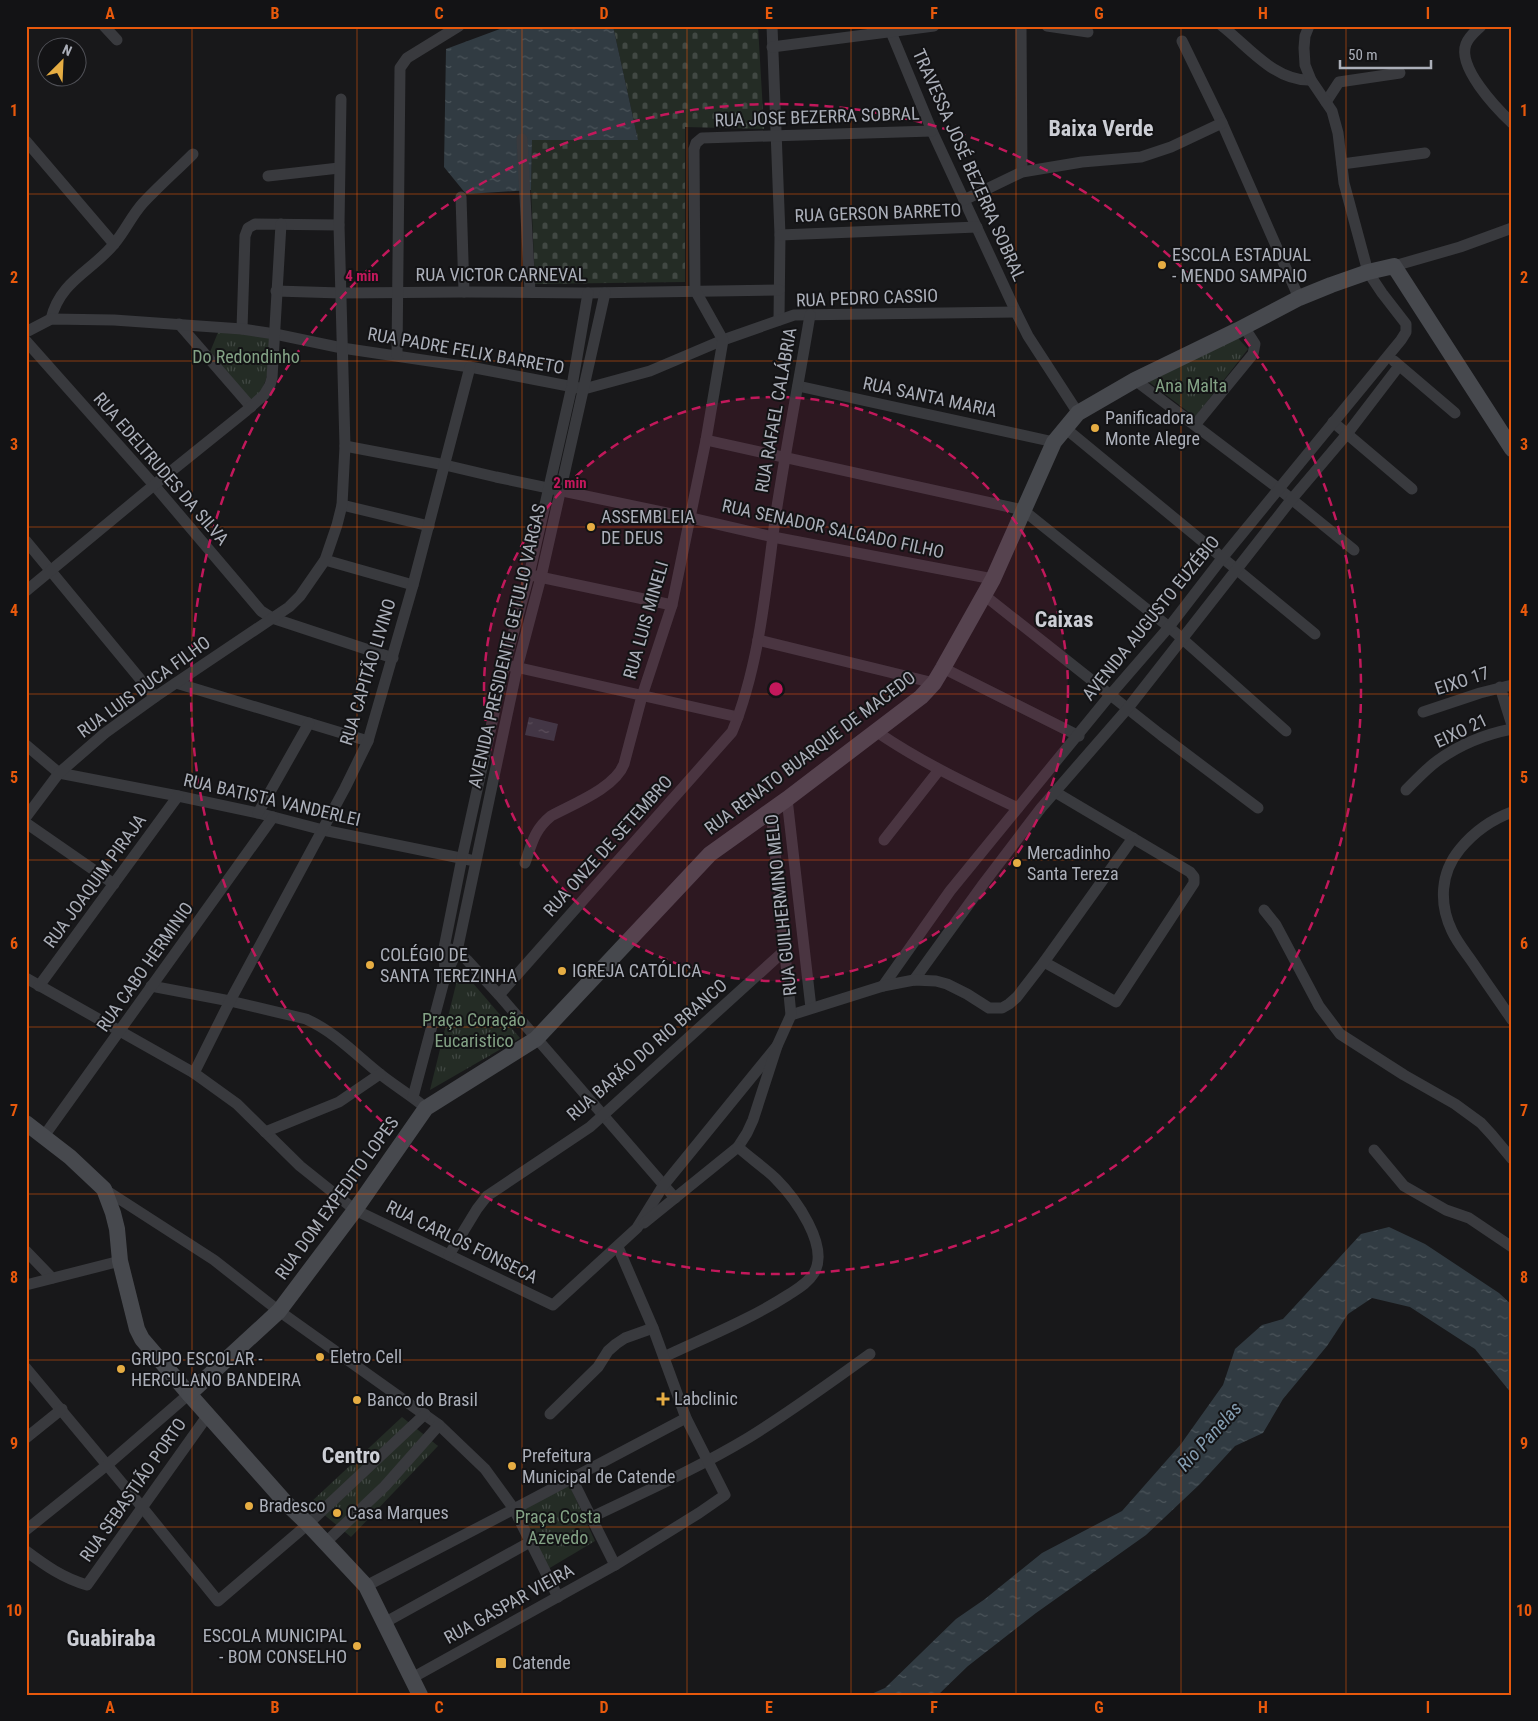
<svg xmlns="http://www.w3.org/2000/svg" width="1538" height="1721" font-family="'Roboto Condensed',sans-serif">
<defs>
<pattern id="cemetery-stones" width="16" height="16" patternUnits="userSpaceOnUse" patternTransform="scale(1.25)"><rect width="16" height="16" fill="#242c25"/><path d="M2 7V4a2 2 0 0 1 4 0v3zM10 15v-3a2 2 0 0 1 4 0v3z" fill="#414843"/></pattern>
<pattern id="park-tufts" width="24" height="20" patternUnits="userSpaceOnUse" patternTransform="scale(1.25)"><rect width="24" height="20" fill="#242c25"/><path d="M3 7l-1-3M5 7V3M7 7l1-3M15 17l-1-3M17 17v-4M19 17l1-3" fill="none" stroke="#414843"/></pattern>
<pattern id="water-ripples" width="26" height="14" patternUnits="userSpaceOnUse" patternTransform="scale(1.25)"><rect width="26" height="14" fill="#313b42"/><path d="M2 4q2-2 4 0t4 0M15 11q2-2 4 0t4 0" fill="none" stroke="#4c555b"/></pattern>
</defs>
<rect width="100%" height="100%" fill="#18181a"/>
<!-- cemetery -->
<polygon fill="url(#cemetery-stones)" points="613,26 758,26 764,129 685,127 685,282 535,284 531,190 532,140 638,140"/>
<!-- park -->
<g fill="url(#park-tufts)">
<path d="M 219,330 L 272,336 C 270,354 270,393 250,401 L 210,352 Z"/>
<polygon points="1237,337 1248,349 1195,417 1149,382"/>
<polygon points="460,968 520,1038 430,1090"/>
<polygon points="402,1417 438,1446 351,1537 310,1503"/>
<polygon points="569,1484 595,1541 548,1569 519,1511"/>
</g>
<!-- water -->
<g fill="url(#water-ripples)">
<polygon points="508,26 613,26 638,140 532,140 531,190 466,194 444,167 446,49"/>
<polygon points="529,717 558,724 554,741 525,735"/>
<polygon points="1389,1227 1425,1244 1499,1293 1512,1305 1512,1394 1475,1349 1410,1307 1372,1298 1348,1314 1327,1346 1283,1399 1263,1433 1235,1446 1200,1484 1146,1535 1036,1613 968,1666 938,1695 869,1695 885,1688 956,1619 985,1599 1042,1553 1122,1511 1181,1444 1223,1385 1235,1349 1262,1325 1283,1319 1361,1234"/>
</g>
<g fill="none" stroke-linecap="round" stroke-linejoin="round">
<!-- street -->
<g stroke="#393a3e" stroke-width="11">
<polyline points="104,26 117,40"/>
<polyline points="772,26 780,235 779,320"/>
<polyline points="1021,26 1022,172"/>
<polyline points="1047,26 1088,32"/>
<path d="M 1222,26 C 1248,46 1275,82 1311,80"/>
<path d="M 1481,26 C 1475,32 1469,36 1466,44 C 1457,67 1496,108 1512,123"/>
<polyline points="891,32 932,131 1016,312 1028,336 1078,413"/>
<polyline points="1182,41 1222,123 1299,298"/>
<polyline points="772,47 934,26"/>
<polyline points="1326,102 1339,82 1400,73"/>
<polyline points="522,139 530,292"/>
<polyline points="26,141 114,244"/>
<polyline points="1342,164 1425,153"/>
<polyline points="268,176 339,168"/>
<polyline points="461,197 464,292"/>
<polyline points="964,200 1022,172 1082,162 1141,157 1171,147 1222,123"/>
<polyline points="780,235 977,227"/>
<polyline points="1394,266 1460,247 1512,228"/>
<polyline points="276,291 341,293 464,292 588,293 779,290"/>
<path d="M 51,319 C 60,281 92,271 114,244 C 125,231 132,215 143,203 C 159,186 177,170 193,154"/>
<polyline points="179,324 251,407"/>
<polyline points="242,329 245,236 248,228 255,224 339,225"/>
<polyline points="26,332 51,319 114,320 242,329 275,334 342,348 470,367 584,389 650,371 723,340 794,315 1016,312"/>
<polyline points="26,341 154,485 261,611 272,618 393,658"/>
<polyline points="397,355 400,68 407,58 459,26"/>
<polyline points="1394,361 1455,413"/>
<polyline points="1135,380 1279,489 1354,550"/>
<polyline points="798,386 1054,442"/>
<polyline points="1333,422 1412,489"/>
<polyline points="1195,425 1253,354 1255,344 1244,327"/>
<polyline points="1065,428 1315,634"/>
<polyline points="706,440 1023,510 1169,627 1286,731"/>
<polyline points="345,446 445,465 496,477 691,518 773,537 993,579"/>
<polyline points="342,505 429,526"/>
<polyline points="26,541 155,697"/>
<polyline points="325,560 413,585"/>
<polyline points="535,576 672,605"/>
<polyline points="26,591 154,485 246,411 264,395 270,385 272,378 281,224"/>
<polyline points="984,595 1161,735 1258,808"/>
<polyline points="758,640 934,683"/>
<polyline points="511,666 738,717"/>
<polyline points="943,668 1079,736"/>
<polyline points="176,683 368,741"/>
<polyline points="1500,687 1512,725"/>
<polyline points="1423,712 1480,693 1512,685"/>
<path d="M 877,732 C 921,762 969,785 1018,808"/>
<polyline points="26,745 59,773 178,796 258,813 323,830 470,860"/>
<path d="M 1406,790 C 1416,780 1426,769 1437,761 C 1459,745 1486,734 1512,729"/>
<polyline points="787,799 811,1008"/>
<path d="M 1512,812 C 1490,820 1474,832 1460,849 C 1440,873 1439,904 1452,931 C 1458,944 1468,955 1475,966 C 1487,984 1500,1002 1512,1020"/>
<polyline points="258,813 309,723"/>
<polyline points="26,817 59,773 105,733 155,697 289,607 300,596 325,560 337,525 342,505 345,446 339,225 341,99"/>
<polyline points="26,823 114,884"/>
<polyline points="884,840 939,770"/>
<path d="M 525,863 C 532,843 534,830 551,816 C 573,804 615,788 624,764 L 642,696 L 672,605 L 706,440 L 723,340 L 695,290 L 694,149 L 696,143 L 702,138 L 932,131"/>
<polyline points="1264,910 1276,925 1319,1006 1340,1034 1404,1075 1455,1104 1481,1123 1492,1135 1512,1159"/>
<polyline points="450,949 457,951 467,960 499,995 675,1198"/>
<polyline points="1044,962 1116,1002 1194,883 1194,877 1190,872 1055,792"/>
<polyline points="445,975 444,948 462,858 505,664 529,575 572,386 588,293"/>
<polyline points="26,978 194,1073 237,1104 300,1166 355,1210 553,1305 637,1228 663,1186 777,1046"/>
<polyline points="914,980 984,883 1041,808 1128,708 1291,500 1347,434 1399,366"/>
<polyline points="39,986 178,796"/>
<path d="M 151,986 L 230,1001 L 306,1019 C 335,1032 356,1055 380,1074 C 395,1086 412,1096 426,1108"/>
<polyline points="883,986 950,891 1111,694 1169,627 1223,557 1401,340 1406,332 1406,324 1382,293 1368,272 1344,183 1338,133 1332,111 1311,80 1305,65 1304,48 1305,36 1309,26"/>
<path d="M 499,995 L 732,732 C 760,665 766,585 776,513 C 786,447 799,381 810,315"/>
<polyline points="791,1015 883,986 914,980 936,981 947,984 967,994 989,1008 1002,1008 1009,1004 1017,997 1044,962 1133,838"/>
<polyline points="194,1073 230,1001 345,788 368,741 413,585 470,367"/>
<polyline points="413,1097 445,977 457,951 517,668 541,577 605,293"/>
<polyline points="265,1132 339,1102 380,1074"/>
<polyline points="44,1136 273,817"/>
<polyline points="1374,1150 1404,1186 1446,1210 1469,1218 1512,1247"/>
<polyline points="104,1189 214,1260 279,1311 439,1425 485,1469 514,1509 558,1597"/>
<polyline points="644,1223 738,1147 747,1133 753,1120 777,1046 791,1015 771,810"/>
<polyline points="26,1251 52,1278"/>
<polyline points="449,1255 477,1209 487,1196 590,1127 784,951"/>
<polyline points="26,1285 120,1261"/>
<path d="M 664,1357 C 706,1337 749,1320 788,1295 C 797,1289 808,1283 814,1273 C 830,1246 795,1198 776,1179 C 765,1168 750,1158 738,1147"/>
<polyline points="26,1368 142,1507 218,1601 308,1524 425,1414"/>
<polyline points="550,1414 598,1367 608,1351 616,1344 625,1338 653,1328"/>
<polyline points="26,1438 62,1409"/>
<polyline points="572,1479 615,1565"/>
<path d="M 592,1517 C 644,1492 698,1468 748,1438 C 790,1412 830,1383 870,1354"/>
<polyline points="26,1530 107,1465 189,1394"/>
<polyline points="325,1543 385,1486 439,1425"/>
<path d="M 26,1551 C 46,1566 63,1578 87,1585 L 208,1415"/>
<polyline points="366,1586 514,1509 686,1418"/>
<polyline points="384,1623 530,1542"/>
<polyline points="412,1678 615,1565 699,1513 725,1495 686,1418 653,1328 618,1247"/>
</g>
<!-- secondary -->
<g stroke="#47494e" stroke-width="16">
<polyline points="26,1123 70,1157 104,1189 113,1213 117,1229 120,1261 137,1329 142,1339 189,1394 286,1503 308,1524 366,1586 420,1695"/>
<polyline points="189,1394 279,1311 355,1210 426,1108 536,1039 710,854 787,799 921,697 934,683 943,668 993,579 1054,442 1078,413 1135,380 1238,330 1299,298 1331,285 1368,272 1394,266 1512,449"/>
</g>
</g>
<!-- grid -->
<path fill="none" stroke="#e8590c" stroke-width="1" stroke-opacity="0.55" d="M 192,26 L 192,1695M 357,26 L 357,1695M 522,26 L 522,1695M 687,26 L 687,1695M 851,26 L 851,1695M 1016,26 L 1016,1695M 1181,26 L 1181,1695M 1346,26 L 1346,1695M 26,194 L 1512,194M 26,361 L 1512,361M 26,527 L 1512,527M 26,694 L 1512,694M 26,860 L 1512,860M 26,1027 L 1512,1027M 26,1194 L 1512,1194M 26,1360 L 1512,1360M 26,1527 L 1512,1527"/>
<!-- distance rings -->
<circle cx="776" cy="689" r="292" fill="#c2185b" fill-opacity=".12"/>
<g fill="none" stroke="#c2185b" stroke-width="2.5" stroke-dasharray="9 6">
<circle cx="776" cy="689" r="292"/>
<circle cx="776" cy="689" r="585"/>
</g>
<!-- markers -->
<g fill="#e6ad43" stroke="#131315" stroke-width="2">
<circle cx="1162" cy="265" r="5"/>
<circle cx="1095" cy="428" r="5"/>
<circle cx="591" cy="527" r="5"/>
<circle cx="1017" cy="863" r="5"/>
<circle cx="370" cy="965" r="5"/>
<circle cx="562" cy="971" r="5"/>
<circle cx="320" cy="1357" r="5"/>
<circle cx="121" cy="1369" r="5"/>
<path d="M660.5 1391.5h5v5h5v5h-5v5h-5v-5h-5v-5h5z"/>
<circle cx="357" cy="1400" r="5"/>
<circle cx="512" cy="1466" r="5"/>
<circle cx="249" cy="1506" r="5"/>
<circle cx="337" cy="1513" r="5"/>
<circle cx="357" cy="1646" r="5"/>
<rect x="495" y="1657" width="12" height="12" rx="2.5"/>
</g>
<g text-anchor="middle" stroke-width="4" stroke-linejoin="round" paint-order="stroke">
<!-- street labels -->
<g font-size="18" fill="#abafb9" stroke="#131315">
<text transform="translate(817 117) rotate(-2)" y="6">RUA JOSE BEZERRA SOBRAL</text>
<text transform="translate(969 165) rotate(66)" y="6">TRAVESSA JOSÉ BEZERRA SOBRAL</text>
<text transform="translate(878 213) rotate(-2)" y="6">RUA GERSON BARRETO</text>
<text x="501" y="281">RUA VICTOR CARNEVAL</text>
<text transform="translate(867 298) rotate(-2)" y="6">RUA PEDRO CASSIO</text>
<text transform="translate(466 351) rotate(10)" y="6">RUA PADRE FELIX BARRETO</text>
<text transform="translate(930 397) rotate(12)" y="6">RUA SANTA MARIA</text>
<text transform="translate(776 410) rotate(-80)" y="6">RUA RAFAEL CALÁBRIA</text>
<text transform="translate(161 469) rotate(49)" y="6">RUA EDELTRUDES DA SILVA</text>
<text transform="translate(833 529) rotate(12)" y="6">RUA SENADOR SALGADO FILHO</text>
<text transform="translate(1151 618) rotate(-51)" y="6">AVENIDA AUGUSTO EUZÉBIO</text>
<text transform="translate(646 620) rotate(-74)" y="6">RUA LUIS MINELI</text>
<text transform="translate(507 646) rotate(-77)" y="6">AVENIDA PRESIDENTE GETULIO VARGAS</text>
<text transform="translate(368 672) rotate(-73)" y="6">RUA CAPITÃO LIVINO</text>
<text transform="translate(1462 681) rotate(-18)" y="6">EIXO 17</text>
<text transform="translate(144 687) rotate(-36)" y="6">RUA LUIS DUCA FILHO</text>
<text transform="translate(1461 731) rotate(-25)" y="6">EIXO 21</text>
<text transform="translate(810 753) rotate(-37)" y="6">RUA RENATO BUARQUE DE MACEDO</text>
<text transform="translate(272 800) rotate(13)" y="6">RUA BATISTA VANDERLEI</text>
<text transform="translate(608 846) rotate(-48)" y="6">RUA ONZE DE SETEMBRO</text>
<text transform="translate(95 881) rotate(-54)" y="6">RUA JOAQUIM PIRAJA</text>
<text transform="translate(781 905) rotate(-96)" y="6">RUA GUILHERMINO MELO</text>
<text transform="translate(145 967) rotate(-55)" y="6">RUA CABO HERMINIO</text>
<text transform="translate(647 1050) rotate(-41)" y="6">RUA BARÃO DO RIO BRANCO</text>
<text transform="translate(337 1198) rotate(-54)" y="6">RUA DOM EXPEDITO LOPES</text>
<text transform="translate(462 1242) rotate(26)" y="6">RUA CARLOS FONSECA</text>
<text transform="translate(133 1490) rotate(-55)" y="6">RUA SEBASTIÃO PORTO</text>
<text transform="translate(509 1604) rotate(-29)" y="6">RUA GASPAR VIEIRA</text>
</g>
<!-- poi labels -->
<g font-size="18" fill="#abafb9" stroke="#131315" text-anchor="start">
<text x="1172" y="261">ESCOLA ESTADUAL<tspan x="1172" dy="21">- MENDO SAMPAIO</tspan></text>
<text x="1105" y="424">Panificadora<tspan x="1105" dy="21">Monte Alegre</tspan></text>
<text x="601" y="523">ASSEMBLEIA<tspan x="601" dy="21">DE DEUS</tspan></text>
<text x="1027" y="859">Mercadinho<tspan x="1027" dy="21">Santa Tereza</tspan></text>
<text x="380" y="961">COLÉGIO DE<tspan x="380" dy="21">SANTA TEREZINHA</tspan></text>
<text x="572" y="977">IGREJA CATÓLICA</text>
<text x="330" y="1363">Eletro Cell</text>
<text x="131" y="1365">GRUPO ESCOLAR -<tspan x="131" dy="21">HERCULANO BANDEIRA</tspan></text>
<text x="674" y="1405">Labclinic</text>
<text x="367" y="1406">Banco do Brasil</text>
<text x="522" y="1462">Prefeitura<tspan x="522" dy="21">Municipal de Catende</tspan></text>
<text x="259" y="1512">Bradesco</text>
<text x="347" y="1519">Casa Marques</text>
<text x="347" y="1642" text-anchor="end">ESCOLA MUNICIPAL<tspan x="347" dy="21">- BOM CONSELHO</tspan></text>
<text x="512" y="1669">Catende</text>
</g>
<!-- park labels -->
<g font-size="18" fill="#83a285" stroke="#131315">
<text x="246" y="363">Do Redondinho</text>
<text x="1191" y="392">Ana Malta</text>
<text x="474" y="1026">Praça Coração<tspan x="474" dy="21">Eucaristico</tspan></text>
<text x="558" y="1523">Praça Costa<tspan x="558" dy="21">Azevedo</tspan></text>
</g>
<!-- water labels -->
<g font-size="19" font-style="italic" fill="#849db1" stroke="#131315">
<text transform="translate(1209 1436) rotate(-48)" y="7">Rio Panelas</text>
</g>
<!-- district labels -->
<g font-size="22" font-weight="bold" fill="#ccced5" stroke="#131315">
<text x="1101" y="136">Baixa Verde</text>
<text x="1064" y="627">Caixas</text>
<text x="351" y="1463">Centro</text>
<text x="111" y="1646">Guabiraba</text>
</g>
</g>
<circle cx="776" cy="689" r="8" fill="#c2185b" stroke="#131315" stroke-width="2.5"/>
<g font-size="15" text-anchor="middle" font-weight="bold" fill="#c2185b" stroke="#131315" stroke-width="4" stroke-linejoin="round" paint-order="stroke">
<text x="362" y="281">4 min</text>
<text x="570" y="488">2 min</text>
</g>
<!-- border -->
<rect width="1538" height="1721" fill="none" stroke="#131315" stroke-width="55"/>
<!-- north arrow -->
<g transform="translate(62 62) rotate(24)"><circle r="24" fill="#131315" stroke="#505157"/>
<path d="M0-4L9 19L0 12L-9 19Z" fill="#e6ad43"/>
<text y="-8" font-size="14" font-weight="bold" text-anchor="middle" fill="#abafb9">N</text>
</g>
<!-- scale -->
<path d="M1340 60v8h91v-8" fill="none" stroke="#abafb9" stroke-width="2.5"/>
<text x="1348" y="60" font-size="15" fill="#abafb9" stroke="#131315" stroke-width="4" paint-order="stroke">50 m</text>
<rect x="28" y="28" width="1482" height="1666" fill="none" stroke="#e8590c" stroke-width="2"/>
<g font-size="16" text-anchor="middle" font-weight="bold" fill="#e8590c">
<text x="110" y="19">A</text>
<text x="275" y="19">B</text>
<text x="439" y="19">C</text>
<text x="604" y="19">D</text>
<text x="769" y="19">E</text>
<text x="934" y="19">F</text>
<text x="1099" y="19">G</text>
<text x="1263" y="19">H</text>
<text x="1428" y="19">I</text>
<text x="14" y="116">1</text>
<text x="1524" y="116">1</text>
<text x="14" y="283">2</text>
<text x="1524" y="283">2</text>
<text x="14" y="450">3</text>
<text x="1524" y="450">3</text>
<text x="14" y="616">4</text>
<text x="1524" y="616">4</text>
<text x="14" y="783">5</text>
<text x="1524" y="783">5</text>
<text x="14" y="949">6</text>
<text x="1524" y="949">6</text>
<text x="14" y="1116">7</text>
<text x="1524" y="1116">7</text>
<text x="14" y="1283">8</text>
<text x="1524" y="1283">8</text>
<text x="14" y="1449">9</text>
<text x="1524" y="1449">9</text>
<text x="14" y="1616">10</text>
<text x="1524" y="1616">10</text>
<text x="110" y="1713">A</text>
<text x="275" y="1713">B</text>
<text x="439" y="1713">C</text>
<text x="604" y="1713">D</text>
<text x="769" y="1713">E</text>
<text x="934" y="1713">F</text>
<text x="1099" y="1713">G</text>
<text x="1263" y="1713">H</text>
<text x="1428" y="1713">I</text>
</g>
</svg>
